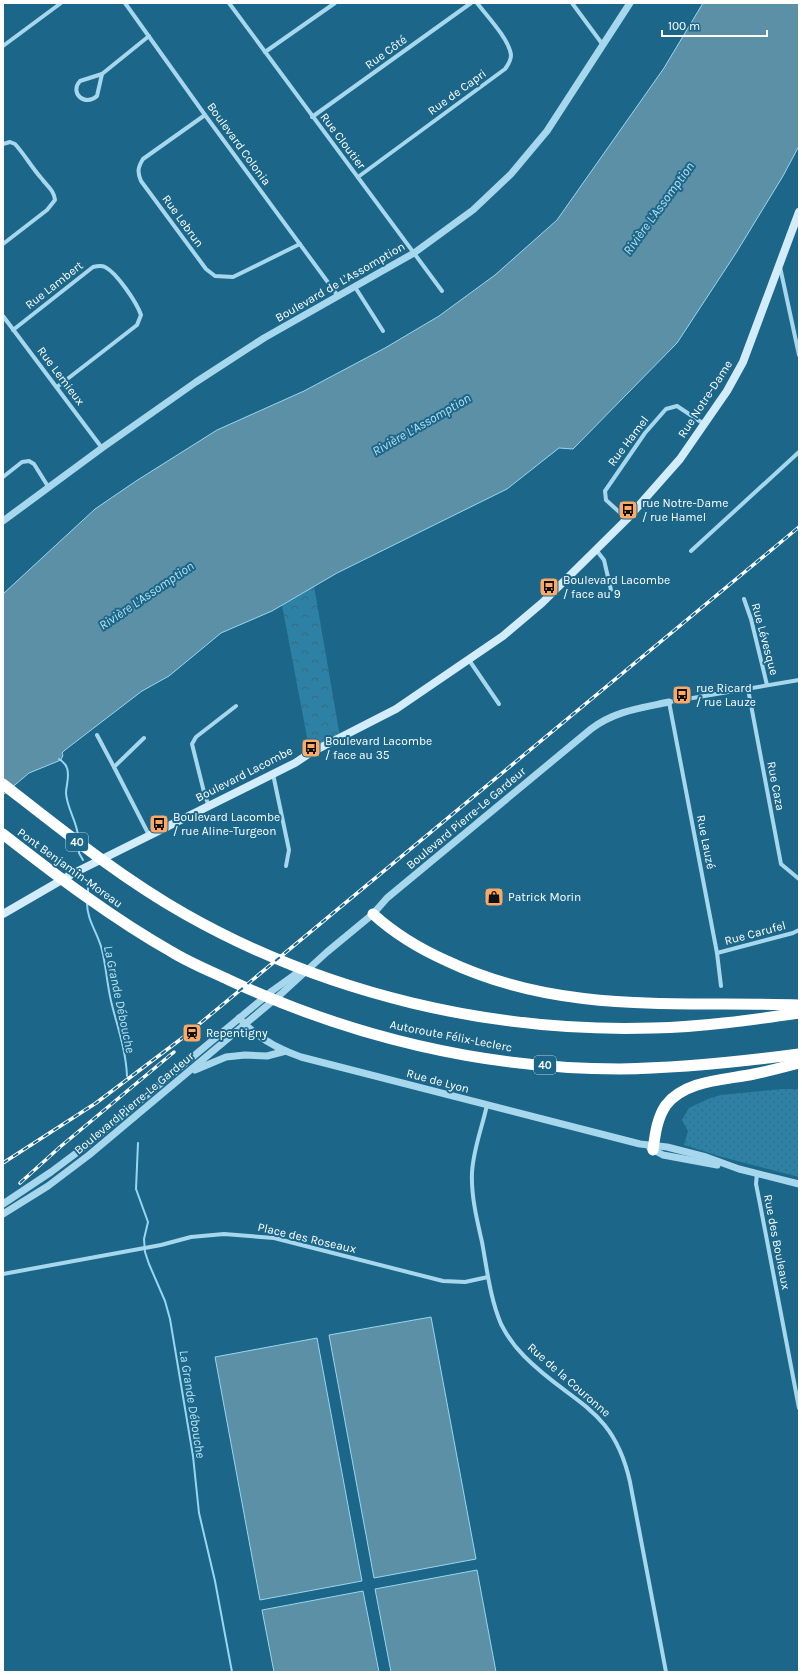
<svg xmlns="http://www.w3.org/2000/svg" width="802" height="1675" font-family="Karla,sans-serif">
<defs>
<pattern id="grass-dots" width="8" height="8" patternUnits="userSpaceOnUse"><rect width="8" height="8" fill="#2d81a5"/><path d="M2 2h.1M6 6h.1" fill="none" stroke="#3b697d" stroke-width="1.8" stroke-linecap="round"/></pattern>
<pattern id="park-crowns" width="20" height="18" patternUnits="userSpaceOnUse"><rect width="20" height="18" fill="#2d81a5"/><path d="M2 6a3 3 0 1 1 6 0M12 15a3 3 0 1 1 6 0" fill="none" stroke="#3b697d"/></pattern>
</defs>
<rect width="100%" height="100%" fill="#1c6789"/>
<!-- grass -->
<polygon fill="url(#grass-dots)" points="781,1089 799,1089 799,1177 722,1157 684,1145 688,1131 682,1120 689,1108 708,1099 721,1095"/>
<!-- park -->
<polygon fill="url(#park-crowns)" points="314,586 340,737 310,753 282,605"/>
<!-- water -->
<g fill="#5c90a7" stroke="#99d6ee">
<polygon points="703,3 799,3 799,146 783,176 736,253 677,343 573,449 559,448 507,489 337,573 272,611 221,633 169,676 142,691 65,750 62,753 63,755 61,760 29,773 3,795 3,594 95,509 136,481 217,430 304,391 385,348 439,316 495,275 557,220 664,68"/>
<polygon points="431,1317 476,1559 374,1578 329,1335"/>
<polygon points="317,1338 362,1581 260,1600 215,1357"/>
<polygon points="477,1570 496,1672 391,1672 375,1589"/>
<polygon points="363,1591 379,1672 274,1672 262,1610"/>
</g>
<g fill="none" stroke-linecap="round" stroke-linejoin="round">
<!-- stream -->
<g stroke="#99d6ee" stroke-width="2">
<path d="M 59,759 C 62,761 66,764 67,768 C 70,777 66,785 66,793 C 67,809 77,821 78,836"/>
<polyline points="79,848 79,853 83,860"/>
<polyline points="88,893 88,880"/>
<path d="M 87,903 C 87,921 98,933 102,950 C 106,966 107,984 111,1001 C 117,1026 126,1050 127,1076"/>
<polyline points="138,1143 136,1189 148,1222 144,1239 145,1252 149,1264 165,1301 170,1319 193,1456 199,1513 215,1581 232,1672"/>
</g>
<!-- minor -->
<g stroke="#a6d7ec" stroke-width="4">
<polyline points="125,3 205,115 338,296"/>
<polyline points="229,3 442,291"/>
<polyline points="572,3 603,45"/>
<polyline points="3,46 61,3"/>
<polyline points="265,52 335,3"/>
<path d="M 102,74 L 97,96 C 85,107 69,93 80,81 Z"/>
<polyline points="102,74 149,36"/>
<path d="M 205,115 L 143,159 C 138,167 137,172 141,181 L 206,269 L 215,276 L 233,277 L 300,244"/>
<polyline points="312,117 471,3"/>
<path d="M 3,144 L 10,142 L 15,144 C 25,155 32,168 42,179 C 47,186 54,190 55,200 L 47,210 L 3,244"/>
<path d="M 358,177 L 505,69 C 508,65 511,61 511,55 C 509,39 487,16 477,3"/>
<polyline points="780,267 799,355"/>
<polyline points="355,287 383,331"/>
<polyline points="3,316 102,448"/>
<path d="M 13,330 L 93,267 C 97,266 101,265 105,267 C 117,273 137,303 141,315 L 137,325 L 57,387"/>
<polyline points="3,477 22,462 29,461 34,464 49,488"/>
<polyline points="627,519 606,500 605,491 645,433 666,409 677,406 704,424"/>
<polyline points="597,551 604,560 611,590"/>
<polyline points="691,551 799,452"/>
<polyline points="744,599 751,619 767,685"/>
<polyline points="469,660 499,704"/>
<polyline points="748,689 781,864 799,879"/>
<polyline points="97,735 114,767"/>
<polyline points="144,738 114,767 149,835"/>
<polyline points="273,774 289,850 286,866"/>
<polyline points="209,806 205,796 192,744 196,737 236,706"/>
<polyline points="717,953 793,933 799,930"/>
<polyline points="721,986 717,953 669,702 799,680"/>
<path d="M 487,1105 C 482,1128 473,1150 472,1173 C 471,1196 477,1220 482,1242 C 487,1269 490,1298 501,1324 C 507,1336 515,1347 524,1356 C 571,1404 613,1406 630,1482 L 666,1672"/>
<polyline points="757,1173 756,1184 760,1204 799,1408"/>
<polyline points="3,1274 161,1245 191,1237 224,1234 274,1238 443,1281 465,1282 488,1277"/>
</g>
<!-- tertiary -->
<g stroke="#a6d7ec" stroke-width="7">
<polyline points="3,521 102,448 196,382 264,338 414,253 473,210 511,174 547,131 630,3"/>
<path d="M 239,1018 C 257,1038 277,1049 301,1057 L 640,1144 L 667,1147 L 706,1157 L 739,1169 L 799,1184"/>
<polyline points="195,1070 226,1057 245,1055 267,1056 286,1051"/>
<polyline points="650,1148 663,1155 717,1165"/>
<polyline points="3,1204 51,1172 83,1148 272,991 304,968"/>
<path d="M 3,1214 L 48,1186 L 89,1155 L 281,994 L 327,952 L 373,914 L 387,898 L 591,729 C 614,711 641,708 669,702"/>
</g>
<!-- secondary -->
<polyline stroke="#d2edf9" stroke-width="8" points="3,914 72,874 295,763 310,753 396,709 503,636 542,603 627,519 680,459 727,391 743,362 799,212"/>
<!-- motorway -->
<g stroke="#fff" stroke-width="11">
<path d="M 3,784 C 62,830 120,877 185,914 C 326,994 492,1033 653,1028 C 702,1027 751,1020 799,1013"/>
<path d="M 3,834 C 57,876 112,918 172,952 C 190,963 210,971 229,980 C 351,1037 485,1069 620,1069 C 680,1068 739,1062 799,1054"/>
<path d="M 373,914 C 395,934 420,949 447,961 C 561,1015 677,1001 799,1005"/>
<path d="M 653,1150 C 655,1135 657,1118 666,1105 C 685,1080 725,1080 754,1074 C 769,1071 784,1067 799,1063"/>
</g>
<defs>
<g id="rail">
<polyline points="192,1030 799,527"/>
<polyline points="3,1163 96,1103 189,1033"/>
<polyline points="20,1183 60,1147 174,1052"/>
</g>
</defs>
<!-- rail casing -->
<use href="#rail" stroke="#fff" stroke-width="3.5"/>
<!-- rail -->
<use href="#rail" stroke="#1c6789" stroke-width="2" stroke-dasharray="6" stroke-linecap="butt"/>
</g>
<!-- icons -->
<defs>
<symbol id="bus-square" viewBox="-11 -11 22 22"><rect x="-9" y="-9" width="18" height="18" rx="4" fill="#fca964" stroke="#1c6789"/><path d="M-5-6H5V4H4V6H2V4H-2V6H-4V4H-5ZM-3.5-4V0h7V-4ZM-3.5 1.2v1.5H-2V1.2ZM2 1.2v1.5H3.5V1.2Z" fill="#111"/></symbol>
<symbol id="shop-square" viewBox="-11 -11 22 22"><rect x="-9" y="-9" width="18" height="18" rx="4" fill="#fca964" stroke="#1c6789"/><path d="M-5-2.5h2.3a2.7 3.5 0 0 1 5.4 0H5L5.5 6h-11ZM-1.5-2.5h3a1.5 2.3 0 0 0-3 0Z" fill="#111"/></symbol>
<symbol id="station-square" viewBox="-11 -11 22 22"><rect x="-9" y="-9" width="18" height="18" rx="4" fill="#fca964" stroke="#1c6789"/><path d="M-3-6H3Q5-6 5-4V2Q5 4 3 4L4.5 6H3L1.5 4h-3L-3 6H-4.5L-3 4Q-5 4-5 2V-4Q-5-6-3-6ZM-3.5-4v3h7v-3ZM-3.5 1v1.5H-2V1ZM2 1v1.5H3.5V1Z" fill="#111"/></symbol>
</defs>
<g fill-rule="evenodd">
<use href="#bus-square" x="617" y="499" width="22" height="22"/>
<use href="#bus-square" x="538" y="576" width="22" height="22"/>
<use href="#bus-square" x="671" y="684" width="22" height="22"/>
<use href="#bus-square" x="300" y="737" width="22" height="22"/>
<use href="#bus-square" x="148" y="813" width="22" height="22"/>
<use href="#shop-square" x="483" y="886" width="22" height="22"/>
<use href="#station-square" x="181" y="1022" width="22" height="22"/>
</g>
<g text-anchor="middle" stroke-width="4" stroke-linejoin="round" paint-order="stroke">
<!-- shield labels -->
<g fill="#1c6789" stroke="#bbd1dc" stroke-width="1">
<rect x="66" y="833" width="22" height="18" rx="3"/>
<rect x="534" y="1056" width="22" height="18" rx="3"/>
</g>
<g font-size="11" font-weight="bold" fill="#fff">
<text x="77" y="846">40</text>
<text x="545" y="1069">40</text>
</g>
<!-- street labels -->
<g font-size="12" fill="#fff" stroke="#1c6789">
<text transform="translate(386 52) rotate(-36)" y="4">Rue Côté</text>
<text transform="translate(457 92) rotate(-36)" y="4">Rue de Capri</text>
<text transform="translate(343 141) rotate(53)" y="4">Rue Cloutier</text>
<text transform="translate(239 144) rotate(54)" y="4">Boulevard Colonia</text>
<text transform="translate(183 221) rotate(54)" y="4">Rue Lebrun</text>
<text transform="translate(340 282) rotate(-30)" y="4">Boulevard de L'Assomption</text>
<text transform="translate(54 285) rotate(-38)" y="4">Rue Lambert</text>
<text transform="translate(61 376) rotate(53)" y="4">Rue Lemieux</text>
<text transform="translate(705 399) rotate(-57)" y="4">Rue Notre-Dame</text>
<text transform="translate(628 441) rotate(-53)" y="4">Rue Hamel</text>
<text transform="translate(765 639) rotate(75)" y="4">Rue Lévesque</text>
<text transform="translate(244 774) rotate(-27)" y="4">Boulevard Lacombe</text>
<text transform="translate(776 786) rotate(79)" y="4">Rue Caza</text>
<text transform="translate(466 818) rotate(-40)" y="4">Boulevard Pierre-Le Gardeur</text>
<text transform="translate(706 842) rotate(79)" y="4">Rue Lauzé</text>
<text transform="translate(70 868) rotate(36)" y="4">Pont Benjamin-Moreau</text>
<text transform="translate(755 933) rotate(-15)" y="4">Rue Carufel</text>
<text transform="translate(451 1036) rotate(11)" y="4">Autoroute Félix-Leclerc</text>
<text transform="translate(438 1081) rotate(15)" y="4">Rue de Lyon</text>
<text transform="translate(134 1103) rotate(-40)" y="4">Boulevard Pierre-Le Gardeur</text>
<text transform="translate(307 1238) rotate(13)" y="4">Place des Roseaux</text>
<text transform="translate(777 1242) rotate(79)" y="4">Rue des Bouleaux</text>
<text transform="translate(569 1380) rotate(41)" y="4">Rue de la Couronne</text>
</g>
<!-- poi labels -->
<g font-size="12" fill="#fff" stroke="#1c6789" text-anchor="start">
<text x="642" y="507">rue Notre-Dame<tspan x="642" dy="14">/ rue Hamel</tspan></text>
<text x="563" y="584">Boulevard Lacombe<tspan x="563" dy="14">/ face au 9</tspan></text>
<text x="696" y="692">rue Ricard<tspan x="696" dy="14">/ rue Lauze</tspan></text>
<text x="325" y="745">Boulevard Lacombe<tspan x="325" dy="14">/ face au 35</tspan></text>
<text x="173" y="821">Boulevard Lacombe<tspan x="173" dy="14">/ rue Aline-Turgeon</tspan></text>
<text x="508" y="901">Patrick Morin</text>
<text x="206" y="1037">Repentigny</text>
</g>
<!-- water labels -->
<g font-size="13" font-style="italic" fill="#b6e2f4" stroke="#1c6789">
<text transform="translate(658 208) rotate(-54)" y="5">Rivière L'Assomption</text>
<text transform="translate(421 424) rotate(-30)" y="5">Rivière L'Assomption</text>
<text transform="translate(146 595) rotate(-34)" y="5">Rivière L'Assomption</text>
<text transform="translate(120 999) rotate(78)" y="5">La Grande Débouche</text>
<text transform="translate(193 1404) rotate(81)" y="5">La Grande Débouche</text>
</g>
</g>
<!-- border -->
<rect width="802" height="1675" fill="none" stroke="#ffffff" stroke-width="8"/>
<!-- scale -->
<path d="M662 30v6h105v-6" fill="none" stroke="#ffffff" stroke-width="2"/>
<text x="668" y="30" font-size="12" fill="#ffffff" stroke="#1c6789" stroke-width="3" paint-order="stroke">100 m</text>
</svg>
